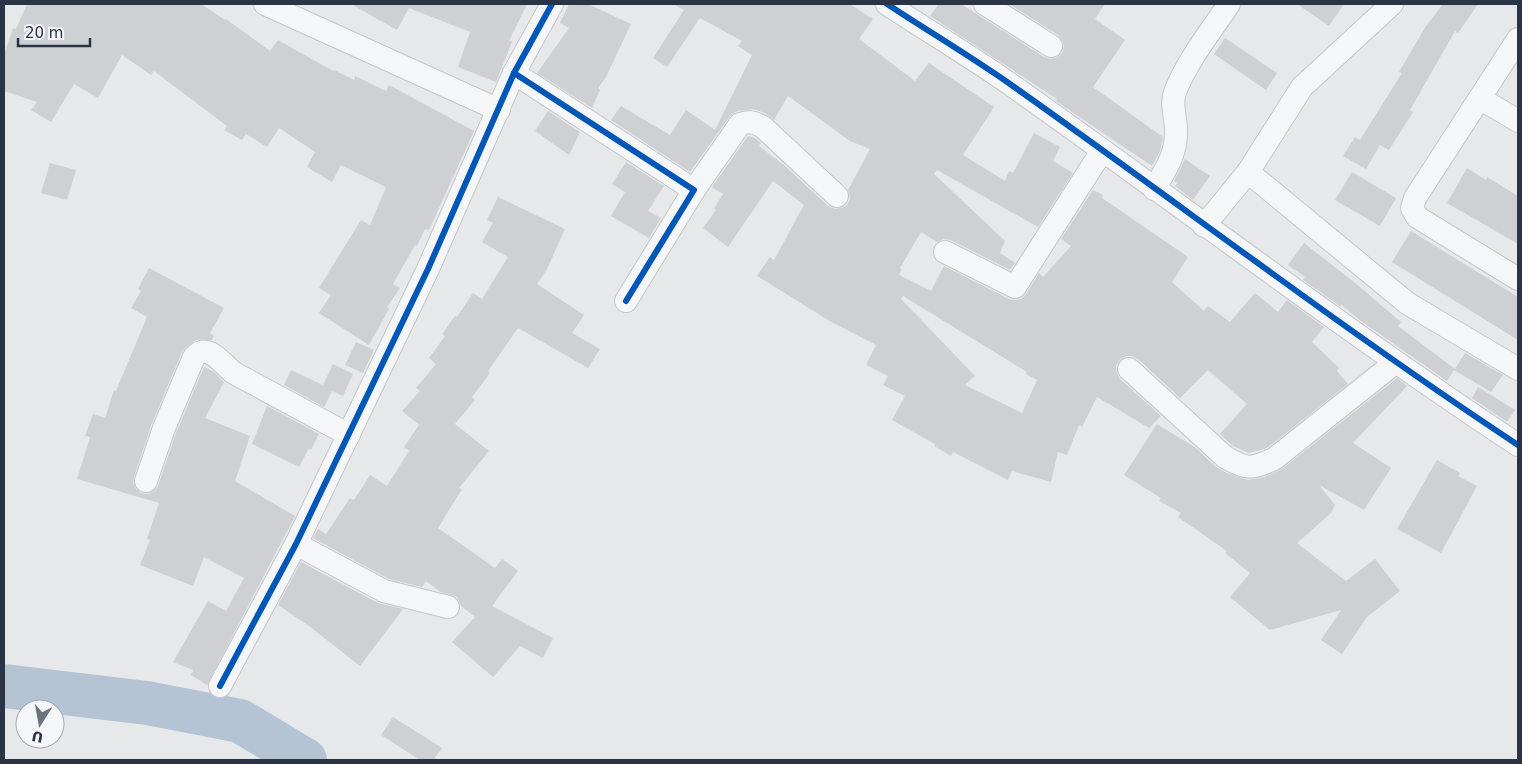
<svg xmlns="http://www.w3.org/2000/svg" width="1522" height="764" font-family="'DejaVu Sans',sans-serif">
<rect width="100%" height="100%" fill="#e6e8ea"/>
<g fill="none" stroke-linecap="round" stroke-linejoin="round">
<!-- river -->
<polyline stroke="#b4c4d5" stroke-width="44" points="4,686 147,703 240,721 305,760"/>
</g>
<!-- building -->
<g fill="#ced0d3" fill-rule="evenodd">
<polygon points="27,4 201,4 225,20 226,19 270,51 278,40 333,71 334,70 354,80 355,76 386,91 389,85 474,131 429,230 425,229 417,246 415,245 393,284 400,288 387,307 389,309 369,345 319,313 331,295 319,288 361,220 370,225 386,187 341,165 332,182 307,167 315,152 279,128 267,147 246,134 242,140 224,130 227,126 154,71 151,75 122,55 98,98 74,84 51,122 31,110 37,102 4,91 4,54 13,28 16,29"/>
<polygon points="351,4 527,4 509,41 512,42 496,82 458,67 470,32 409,8 397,30"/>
<polygon points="569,4 588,4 631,24 606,77 598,88 600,90 592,108 537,73 569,28 560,23"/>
<path d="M 673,4 L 850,4 L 873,19 L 859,39 L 915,81 L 929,63 L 994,107 L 963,155 L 1005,181 L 1009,171 L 1013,173 L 1034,133 L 1060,147 L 1053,161 L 1073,173 L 1038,227 L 937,170 L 934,174 L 1005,241 L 1000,253 L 1015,263 L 1010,270 L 951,240 L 944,239 L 937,242 L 921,232 L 900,268 L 902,269 L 899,275 L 931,291 L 944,266 L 1009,299 L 1015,300 L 1021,299 L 1026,294 L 1039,273 L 1043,277 L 1071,246 L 1061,239 L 1093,190 L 1103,195 L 1102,198 L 1188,257 L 1172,282 L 1204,311 L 1208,306 L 1230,322 L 1255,293 L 1278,312 L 1287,300 L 1324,327 L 1312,342 L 1339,368 L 1337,371 L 1348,384 L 1267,448 L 1249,453 L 1233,446 L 1220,434 L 1247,404 L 1208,370 L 1180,398 L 1138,359 L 1132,356 L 1126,356 L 1120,360 L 1116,366 L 1117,373 L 1120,379 L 1161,416 L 1149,428 L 1097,397 L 1082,427 L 1079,425 L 1067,455 L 1058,452 L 1051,482 L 1012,471 L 1008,480 L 953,452 L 951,456 L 934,446 L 935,444 L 892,420 L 905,396 L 883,385 L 888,376 L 866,365 L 876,345 L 828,320 L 757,276 L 770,257 L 774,260 L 804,205 L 773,181 L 728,247 L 703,228 L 716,210 L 714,208 L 723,194 L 712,187 L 748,136 L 755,138 L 761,143 L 759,146 L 785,166 L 828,206 L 835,209 L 841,208 L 847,205 L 850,198 L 848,190 L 870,149 L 850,141 L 788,96 L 774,120 L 765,113 L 753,109 L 737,111 L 730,116 L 690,172 L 611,120 L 621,106 L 670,135 L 686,110 L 715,130 L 752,55 L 738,46 L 742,41 L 700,18 L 667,67 L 653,58 L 684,10 ZM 903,296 L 1027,372 L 1026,374 L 1037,380 L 1022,413 L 965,385 L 975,376 L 901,299 Z"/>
<polygon points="939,4 961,4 1044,57 1051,59 1057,57 1062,53 1064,46 1062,40 1058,35 1009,4 1105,4 1095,19 1125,40 1093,87 1163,137 1160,151 1152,166 1072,112 1056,101 1057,99 930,16"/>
<polygon points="1297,4 1344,4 1329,26"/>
<polygon points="1443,4 1478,4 1458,33 1455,31 1410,110 1413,112 1389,150 1380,145 1366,169 1343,156 1355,137 1360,140 1402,73 1399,72 1426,26"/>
<polygon points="1225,38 1277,73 1266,90 1214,54"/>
<polygon points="548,111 580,132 569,155 535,131"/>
<polygon points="1185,159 1210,176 1193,200 1175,186 1177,183 1174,181"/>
<polygon points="626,162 664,186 648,211 661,218 649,238 611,216 625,192 612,184"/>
<polygon points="50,163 76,170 67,200 41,193"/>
<polygon points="1467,168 1486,180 1487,177 1518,196 1518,244 1447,203"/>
<polygon points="1352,172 1396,198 1380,226 1335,200"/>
<polygon points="498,197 565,229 547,269 537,284 584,315 572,333 600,349 588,368 518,328 488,371 490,373 472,397 475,400 455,424 489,451 459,488 462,489 438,528 495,568 502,559 518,571 492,606 553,638 543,658 520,646 493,677 452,642 475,617 461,606 457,597 441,592 426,581 422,587 389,579 313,538 318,529 326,534 350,498 354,500 370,475 387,486 409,451 404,447 419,425 402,411 420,391 416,388 436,364 429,358 445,336 442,334 455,316 457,317 473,293 482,299 508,257 482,242 493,223 487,220"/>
<polygon points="1411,231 1518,297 1518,340 1392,262"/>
<polygon points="1304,243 1355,283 1401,322 1398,326 1455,369 1465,353 1503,375 1491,392 1454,370 1447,381 1361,321 1342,305 1340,306 1303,280 1305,277 1288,265"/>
<polygon points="149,268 224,308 210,333 214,336 212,340 196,340 186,347 182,352 152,423 134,477 133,483 136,489 141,493 148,494 154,491 158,486 176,433 204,367 214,372 224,382 205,418 250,436 235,481 295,516 207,685 191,675 193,670 173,662 208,601 226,611 244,578 204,557 193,586 140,565 150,540 147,539 159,503 77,479 90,437 85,436 93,414 105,418 114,390 116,391 147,317 131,308 141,291 138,289"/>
<polygon points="356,342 374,350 363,373 345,365"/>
<polygon points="333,364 353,374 343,396 332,391 324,407 284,385 291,370 323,385"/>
<polygon points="1397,378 1407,386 1353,443 1391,468 1364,510 1319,485 1335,505 1331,513 1297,543 1346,581 1375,559 1400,591 1367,617 1342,654 1321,640 1341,610 1270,630 1230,597 1250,573 1225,553 1227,551 1178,517 1181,513 1159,501 1161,498 1124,475 1157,424 1196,448 1216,467 1227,473 1248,480 1264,477 1282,469"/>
<polygon points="1478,387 1515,410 1507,422 1472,398"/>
<polygon points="267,406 319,434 311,450 309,448 299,467 252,444"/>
<polygon points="1437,460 1460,473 1458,476 1477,486 1441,553 1397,529"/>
<polygon points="301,562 378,603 403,609 360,666 309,626 278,605"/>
<polygon points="393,717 442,748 433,760 420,760 381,735"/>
</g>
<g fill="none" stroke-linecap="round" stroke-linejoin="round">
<defs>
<g id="minor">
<polyline points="265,4 499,110"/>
<path d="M 887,4 C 928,31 970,56 1010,84 C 1180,204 1345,331 1518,445"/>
<polyline points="985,4 1051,46"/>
<polyline points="1518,39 1415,198 1412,208 1417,217 1518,279"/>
<polyline points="514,73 694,190 626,301"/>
<polyline points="1481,99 1518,121"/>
<polyline points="1248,172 1407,303 1518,369"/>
<path d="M 1154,189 C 1165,171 1176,155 1176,133 C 1177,120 1170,105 1175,92 C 1187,61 1211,31 1229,4"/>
<path d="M 694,190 L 740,124 C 750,121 754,122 763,127 L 837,196"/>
<polyline points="1204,226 1248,172 1302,87 1392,4"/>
<polyline points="945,252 1015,287 1102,151"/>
<path d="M 1129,369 L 1225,457 C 1247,470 1251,469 1274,459 L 1396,362"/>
<path d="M 146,481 L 164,428 L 194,357 C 208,341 223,365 234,373 L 349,435"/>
<polyline points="296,544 384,591 448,607"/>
<polyline points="220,686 296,544 428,269 514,73 552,4"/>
</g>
</defs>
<!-- minor casing -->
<use href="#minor" stroke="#c4c6c8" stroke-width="24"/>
<!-- minor -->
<use href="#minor" stroke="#f5f6f7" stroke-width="22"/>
<defs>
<g id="cycleway">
<path d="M 887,4 C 928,31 970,56 1010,84 C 1180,204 1345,331 1518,445"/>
<polyline points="514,73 694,190 626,301"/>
<polyline points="220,686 296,544 428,269 514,73 552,4"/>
</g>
</defs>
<!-- cycleway casing -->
<use href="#cycleway" stroke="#f4f6f9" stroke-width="9"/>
<!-- cycleway -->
<use href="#cycleway" stroke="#0057b8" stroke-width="6"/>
</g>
<!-- border -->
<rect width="1522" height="764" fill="none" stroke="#2b3445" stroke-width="10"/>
<!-- north arrow -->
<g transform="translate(40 724) rotate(191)"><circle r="24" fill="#f4f6f9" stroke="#a4a8b1"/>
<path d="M0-4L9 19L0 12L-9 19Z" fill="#6c737f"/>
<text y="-8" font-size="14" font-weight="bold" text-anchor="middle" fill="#2b3445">U</text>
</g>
<!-- scale -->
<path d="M18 38v8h72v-8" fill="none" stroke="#2b3445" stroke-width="2.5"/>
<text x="25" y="38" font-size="15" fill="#2b3445" stroke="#f4f6f9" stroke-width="4" paint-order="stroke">20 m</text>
</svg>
